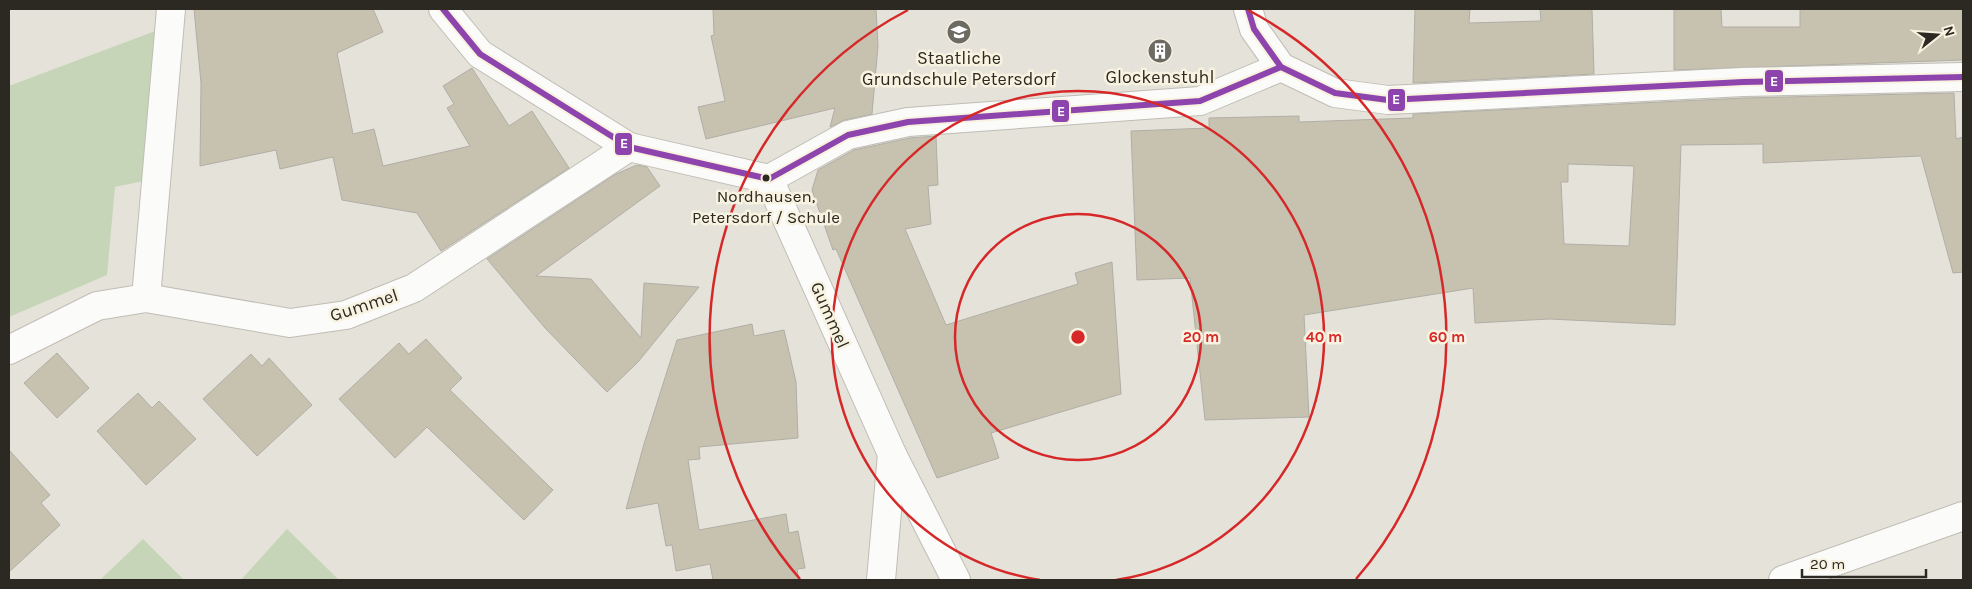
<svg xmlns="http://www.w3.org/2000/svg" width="1972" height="589" font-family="Karla,sans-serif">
<rect width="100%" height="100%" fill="#e5e2d9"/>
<!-- green -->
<g fill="#c6d4b8">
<polygon points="158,30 148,180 115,187 107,275 9,317 9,86"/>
<polygon points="287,529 339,580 241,580"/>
<polygon points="143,539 184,580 100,580"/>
</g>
<!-- building -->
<g fill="#c7c1b0" stroke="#b0aea6" fill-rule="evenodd">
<polygon points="194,9 373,9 383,32 337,53 353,134 374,129 383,166 470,146 447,108 454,104 443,86 472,68 509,126 532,111 569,168 441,251 417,213 342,200 333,157 280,169 276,150 200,166 201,83"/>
<polygon points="713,9 876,9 878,46 872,114 845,120 830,127 835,108 706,139 698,107 725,101 711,36 714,35"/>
<polygon points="1415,9 1470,9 1469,23 1541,21 1540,9 1592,9 1594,74 1413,83"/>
<polygon points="1674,9 1721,9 1722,27 1800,27 1800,9 1963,9 1963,60 1674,70"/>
<path d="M 1954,93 L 1956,139 L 1963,137 L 1963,272 L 1953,273 L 1921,156 L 1763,163 L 1763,144 L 1681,145 L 1675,325 L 1549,319 L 1475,323 L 1473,288 L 1304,315 L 1309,417 L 1205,420 L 1190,278 L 1137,280 L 1131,131 L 1209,128 L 1209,118 L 1299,116 L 1299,122 L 1413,118 L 1413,114 L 1744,98 ZM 1568,164 L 1634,166 L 1629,246 L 1564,244 L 1561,182 L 1568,182 Z"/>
<polygon points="936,136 938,185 928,186 931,224 905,229 946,325 1078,284 1075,273 1112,262 1121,394 991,433 999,458 937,478 836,249 833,250 812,190 818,170 854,150 910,138"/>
<polygon points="637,165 647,167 660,186 536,276 591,279 641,338 644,283 699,287 638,362 607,392 545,328 487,259 616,174"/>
<polygon points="752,324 754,336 784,330 796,382 798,438 699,447 700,459 688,460 699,530 786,514 789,533 798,531 805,568 797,569 799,580 713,580 710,564 676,571 672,545 666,546 658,503 626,509 644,444 677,340"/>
<polygon points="426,339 462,378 450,390 553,490 524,520 427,427 395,458 339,399 399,343 409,354"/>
<polygon points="57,353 89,388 57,418 24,383"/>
<polygon points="251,354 262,366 269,358 312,405 257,456 203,399"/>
<polygon points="138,393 152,408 159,401 196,439 146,485 97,431"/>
<polygon points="9,450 50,495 41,503 60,525 9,572"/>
</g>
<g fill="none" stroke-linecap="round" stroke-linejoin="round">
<defs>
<g id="minor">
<polyline points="443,9 480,54 629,147 769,179"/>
<polyline points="769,179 848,135 908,122 1200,101 1281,67"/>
<polyline points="769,179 892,454 956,580"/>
<polyline points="146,298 171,9"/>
<polyline points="9,350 97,306 146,298 290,323 346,315 414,288 629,147"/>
<polyline points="881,580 892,454"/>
<polyline points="1783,580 1963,516"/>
</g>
<polyline id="major" points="1248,9 1254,29 1281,67 1335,93 1388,100 1743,82 1963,77"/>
</defs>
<!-- minor casing -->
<use href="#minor" stroke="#bfbdb5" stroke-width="30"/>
<!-- major casing -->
<use href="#major" stroke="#bfbdb5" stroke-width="30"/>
<!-- minor -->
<use href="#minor" stroke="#fbfbf9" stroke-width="28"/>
<!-- major -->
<use href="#major" stroke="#fbfbf9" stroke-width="28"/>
<defs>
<g id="bus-1">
<polyline points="443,9 480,54 629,147 769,179 848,135 908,122 1200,101 1281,67"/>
<polyline points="1248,9 1254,29 1281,67 1335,93 1388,100 1743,82 1963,77"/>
</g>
</defs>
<!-- bus-1 casing -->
<use href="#bus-1" stroke="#f8f2e0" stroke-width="10"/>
<!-- bus-1 -->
<use href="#bus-1" stroke="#8e44ad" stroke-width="6"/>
</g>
<!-- distance rings -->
<g fill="none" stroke="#d62828" stroke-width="2.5">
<circle cx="1078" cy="337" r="123"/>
<path d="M1040 580A246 246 0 1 1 1116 580"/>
<path d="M800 579A369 369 0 0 1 908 10M1248 10A369 369 0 0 1 1356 579"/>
</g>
<!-- icons -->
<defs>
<symbol id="school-disc" viewBox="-11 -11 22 22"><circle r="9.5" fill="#6c6a62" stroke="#f8f2e0"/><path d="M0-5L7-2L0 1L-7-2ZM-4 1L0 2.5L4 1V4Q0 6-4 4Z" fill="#fff"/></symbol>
<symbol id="building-disc" viewBox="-11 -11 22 22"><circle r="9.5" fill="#6c6a62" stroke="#f8f2e0"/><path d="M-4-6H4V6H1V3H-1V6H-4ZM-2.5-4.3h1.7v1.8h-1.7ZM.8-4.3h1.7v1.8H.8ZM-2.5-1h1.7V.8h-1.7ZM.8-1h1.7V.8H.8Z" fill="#fff"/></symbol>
</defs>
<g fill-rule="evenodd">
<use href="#school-disc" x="945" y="18" width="28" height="28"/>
<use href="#building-disc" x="1146" y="37" width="28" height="28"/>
</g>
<!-- markers -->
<circle fill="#2b2922" stroke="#f8f2e0" stroke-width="2" cx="766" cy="178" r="4.5"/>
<g text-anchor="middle" stroke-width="5" stroke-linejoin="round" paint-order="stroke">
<!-- bus labels -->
<g font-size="17" fill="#2b2922" stroke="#f8f2e0">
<text x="766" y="202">Nordhausen,<tspan x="766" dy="21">Petersdorf / Schule</tspan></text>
</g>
<!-- poi labels -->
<g font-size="18" fill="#2b2922" stroke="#f8f2e0">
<text x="959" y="64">Staatliche<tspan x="959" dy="21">Grundschule Petersdorf</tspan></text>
<text x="1160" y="83">Glockenstuhl</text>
</g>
<!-- street labels -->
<g font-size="18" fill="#2b2922" stroke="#f8f2e0">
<text transform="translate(364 305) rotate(-18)" y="6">Gummel</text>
<text transform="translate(830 315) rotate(66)" y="6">Gummel</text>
</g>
</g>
<circle cx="1078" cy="337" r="8" fill="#d62828" stroke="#f8f2e0" stroke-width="2.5"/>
<g font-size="15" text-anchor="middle" font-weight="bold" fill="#d62828" stroke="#f8f2e0" stroke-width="5" stroke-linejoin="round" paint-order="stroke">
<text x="1201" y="342">20 m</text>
<text x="1324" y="342">40 m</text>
<text x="1447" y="342">60 m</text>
</g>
<g stroke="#f8f2e0" stroke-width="2">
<rect x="1764" y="69" width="20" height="24" rx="5" fill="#8e44ad"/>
<rect x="1387" y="88" width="19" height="24" rx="5" fill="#8e44ad"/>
<rect x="1051" y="99" width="19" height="24" rx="5" fill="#8e44ad"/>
<rect x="614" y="132" width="19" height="24" rx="5" fill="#8e44ad"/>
</g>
<g font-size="14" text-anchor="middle" font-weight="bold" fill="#fff">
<text x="1774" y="86">E</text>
<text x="1396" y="104">E</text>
<text x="1061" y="116">E</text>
<text x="624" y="148">E</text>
</g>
<!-- border -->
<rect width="1972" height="589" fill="none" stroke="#2b2922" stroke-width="20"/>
<!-- north arrow -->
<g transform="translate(1937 35) rotate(73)" stroke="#f8f2e0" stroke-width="4" paint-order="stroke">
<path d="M0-4L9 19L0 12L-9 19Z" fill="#2b2922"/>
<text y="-8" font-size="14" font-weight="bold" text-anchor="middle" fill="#2b2922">N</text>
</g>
<!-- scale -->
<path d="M1802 569v8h124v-8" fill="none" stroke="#2b2922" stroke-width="2.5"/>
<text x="1810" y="569" font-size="15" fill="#2b2922" stroke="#f8f2e0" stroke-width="4" paint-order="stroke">20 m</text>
</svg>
